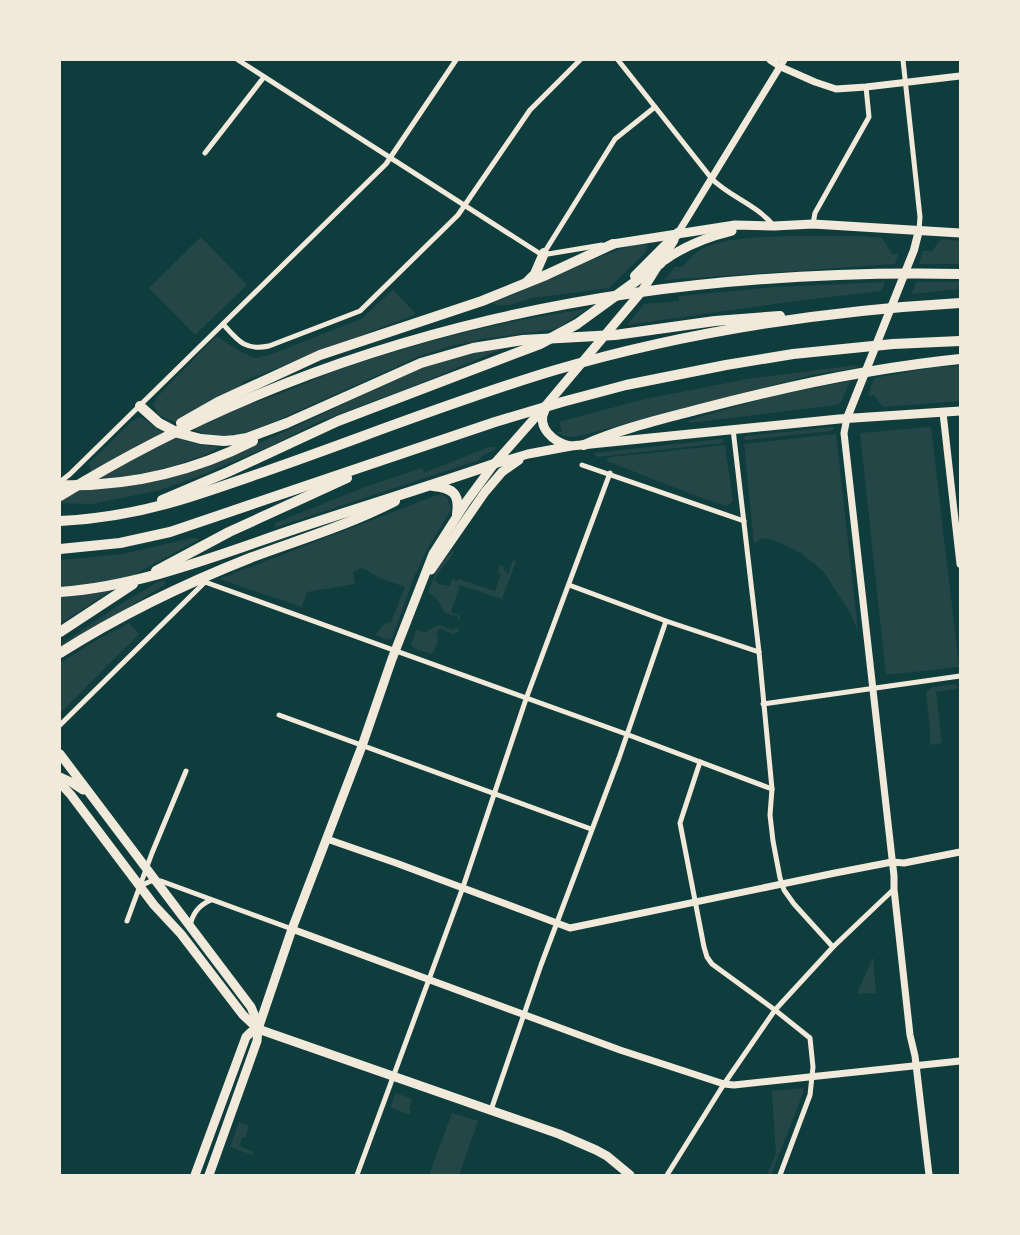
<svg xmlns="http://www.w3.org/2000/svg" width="1020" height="1235" font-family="Karla,sans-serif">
<rect width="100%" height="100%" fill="#0f3d3e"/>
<!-- green -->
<g fill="#244646">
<path d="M 790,236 L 858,236 L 882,238 L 892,254 L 898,254 L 895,264 L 664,280 L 675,267 L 683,267 C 687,262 691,257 696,253 C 714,237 767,237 790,236 Z"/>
<polygon points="201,237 247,285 195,335 149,288"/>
<polygon points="941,239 960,241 960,264 919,264 923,251 932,251"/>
<path d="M 641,243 L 648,246 L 646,252 L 609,288 L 532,298 L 510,305 L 496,305 L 492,303 C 542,284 589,257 641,243 Z"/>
<polygon points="885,282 881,291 789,302 627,325 644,304 679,301 679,296 774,287"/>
<polygon points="917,282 960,282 960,289 911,294"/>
<path d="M 393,290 L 416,314 L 242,382 L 251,404 C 284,394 315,378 347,367 C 425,341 506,320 587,309 L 556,329 L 483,339 L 451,346 L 420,356 L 269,424 L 247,432 L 223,436 L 202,433 L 165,418 L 158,414 L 153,405 L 157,397 L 216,336 L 243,353 L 255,358 L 269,355 L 361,319 Z"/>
<polygon points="509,346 421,383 316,423 275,444 202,475 160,490 92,504 60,503 60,491 114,487 161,480 203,468 293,428 419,368 497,347"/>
<polygon points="857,365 856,368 812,375 576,437 564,436 556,433 562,431 559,422 645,399 753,378"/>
<polygon points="960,366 960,401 883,407 874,395 868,396 874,378 936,367"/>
<polygon points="850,381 841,402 836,405 689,423 689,420 781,394"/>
<path d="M 139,417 C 148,420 154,428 163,432 C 180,440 198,445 218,447 C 211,453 201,456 193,459 C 160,472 128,476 93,480 L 89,463 L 131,422 Z"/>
<polygon points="832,427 835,428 832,431 746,440 743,438 746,436"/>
<polygon points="931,427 959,667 886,675 860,433"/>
<polygon points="836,434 856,613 858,632 851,614 823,571 801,553 785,545 768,538 760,539 754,544 744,444"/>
<polygon points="721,439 724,439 722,443 597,457 594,453"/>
<polygon points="725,445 733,501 727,506 704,499 607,461 607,459 612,457"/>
<polygon points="489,447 494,447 495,450 482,456 479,460 274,528 275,523 368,486 422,468 424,473"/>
<polygon points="437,495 444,495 448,499 451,510 428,548 414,577 392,639 389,638 388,640 375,635 384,624 391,622 405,587 380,578 362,568 353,572 355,584 307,592 302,607 219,579"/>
<polygon points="192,538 198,538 198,540 139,572 60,624 60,560 123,554"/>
<path d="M 453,550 L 454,551 C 451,562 438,568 435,580 L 439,584 L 450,586 L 452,579 L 456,581 L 461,579 L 464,581 L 495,591 L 501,574 L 497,572 L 500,565 L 504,567 L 504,570 L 506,571 L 508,575 L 513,560 L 516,561 L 502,599 L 460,585 L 451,612 L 460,616 L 460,622 L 456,615 L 455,616 L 450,615 L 450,613 L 449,614 L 443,612 L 444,611 C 439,603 438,597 428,593 L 437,569 Z"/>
<polygon points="164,580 166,584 60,649 60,645 116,607 156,583"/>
<polygon points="129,623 139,634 60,713 60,663 97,640"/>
<path d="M 439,625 L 450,629 L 451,630 L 458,627 L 459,631 L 453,634 L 440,628 C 435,633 437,633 438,639 C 438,643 434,650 432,654 L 418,650 L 411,645 L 416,630 L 425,632 Z"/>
<polygon points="955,684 959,688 936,692 942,743 930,745 930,728 926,693 932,687"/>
<polygon points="873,957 876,993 857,994"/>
<polygon points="803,1088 803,1093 771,1175 767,1175 776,1154 772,1091"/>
<polygon points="396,1093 412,1099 409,1108 411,1110 410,1115 390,1107"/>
<polygon points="452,1113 478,1121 459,1175 429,1175"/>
<polygon points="239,1122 249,1126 245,1137 242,1137 239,1146 254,1152 252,1155 230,1147"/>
</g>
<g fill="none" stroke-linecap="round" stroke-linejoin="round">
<!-- minor -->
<g stroke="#f1e9da" stroke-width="5">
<polyline points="238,60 539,253 548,254 602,245"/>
<path d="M 618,60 L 712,179 C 730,197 757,205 774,226"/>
<polyline points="903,60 920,217 919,230"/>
<polyline points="205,153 264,77"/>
<polyline points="813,224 815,213 869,117 866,87"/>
<polyline points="544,253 615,139 655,107"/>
<path d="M 223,324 C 238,341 245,351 269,346 L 360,311 L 458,215 L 530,110 L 580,60"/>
<polyline points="733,429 759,652 772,789 770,815 773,841 780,878 784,890 794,904 833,947"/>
<polyline points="582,465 744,521"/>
<polyline points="60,482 70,474 386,164 456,60"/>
<polyline points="569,585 666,621 759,652"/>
<polyline points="763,704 960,676"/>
<polyline points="279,715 591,829"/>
<polyline points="60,725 205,582 626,734 772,789"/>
<polyline points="700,762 680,823 704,947 707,957 712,964 775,1010 810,1038 813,1067 810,1095 780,1175"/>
<polyline points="140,886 151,881 161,881 292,929"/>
<polyline points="127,921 152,853 186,771"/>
<path d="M 190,927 C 192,913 199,905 211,900"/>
<polyline points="491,1110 541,965 619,758 666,621"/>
<polyline points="357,1175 463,887 526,699 610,473"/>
<polyline points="667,1175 724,1084 775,1010 833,947 894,889"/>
</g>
<!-- tertiary -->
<g stroke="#f1e9da" stroke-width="7">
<polyline points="770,60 781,67 815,82 836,89 866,87 960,76"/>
<polyline points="678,233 784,60"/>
<polyline points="943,413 960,564"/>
<polyline points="847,418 844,433 894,876 894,889 910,1035 915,1056 929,1175"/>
<polyline points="327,839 396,863 570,928 835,873 892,862 904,863 960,852"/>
<polyline points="292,929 620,1050 724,1084 734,1085 960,1061"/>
</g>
<!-- secondary -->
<polyline stroke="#f1e9da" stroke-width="8" points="847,418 914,250 919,230"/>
<!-- primary -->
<g stroke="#f1e9da" stroke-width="9">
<polyline points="613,244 735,225 774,226 813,224 960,233"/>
<path d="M 665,260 C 686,245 707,237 732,231"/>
<path d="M 545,410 C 536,427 553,442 570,446"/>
<polyline points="494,464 528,454 571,446 839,419 960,411"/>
<polyline points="431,570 485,492 502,472 519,460"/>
<polyline points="60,754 251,1007 256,1019 258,1028"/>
<polyline points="60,777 71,782 83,790"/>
<polyline points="60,783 71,795 154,905 181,934 243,1015 258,1029 559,1134 596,1150 607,1156 630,1175"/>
<polyline points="195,1175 246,1037 251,1032 258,1029"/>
<polyline points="209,1175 257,1041 258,1029 292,929 362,746 392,659 433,554 466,502 494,464 548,403 642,291 674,240"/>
</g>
<!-- motorway -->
<g stroke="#f1e9da" stroke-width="10">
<polyline points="635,276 678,233"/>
<polyline points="527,282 535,274 544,253"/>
<polyline points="140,406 159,423 178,433 201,439 224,441 235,440 247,438 287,423 421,363 473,348 523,340 615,335 715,321 780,316"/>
<polyline points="181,423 218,402 320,355 482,301 546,275 613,244"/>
<path d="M 584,445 C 620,429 658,420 696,410 C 783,387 870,368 960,359"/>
<path d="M 60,485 C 128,487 192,472 253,441"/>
<path d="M 433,486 C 453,488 460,494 457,514"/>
<path d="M 60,496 C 334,327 641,268 960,274"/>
<polyline points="162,500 228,472 338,421 540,344 577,324 661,263"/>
<path d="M 60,521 C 101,519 140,512 180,500 C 305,461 426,409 552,371 C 684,332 823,311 960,303"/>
<polyline points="60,549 120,543 170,532 495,422 562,402 626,385 726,365 793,354 893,344 960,341"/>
<polyline points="156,571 229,532 347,478"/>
<path d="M 60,592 C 142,586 218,555 295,529 C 361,507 427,487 494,464"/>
<polyline points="60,632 133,584"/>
<path d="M 60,653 C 120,615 184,584 250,558 C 298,540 349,525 395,501"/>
</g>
</g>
<!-- border -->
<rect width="1020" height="1235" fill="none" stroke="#f1e9da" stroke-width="122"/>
</svg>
